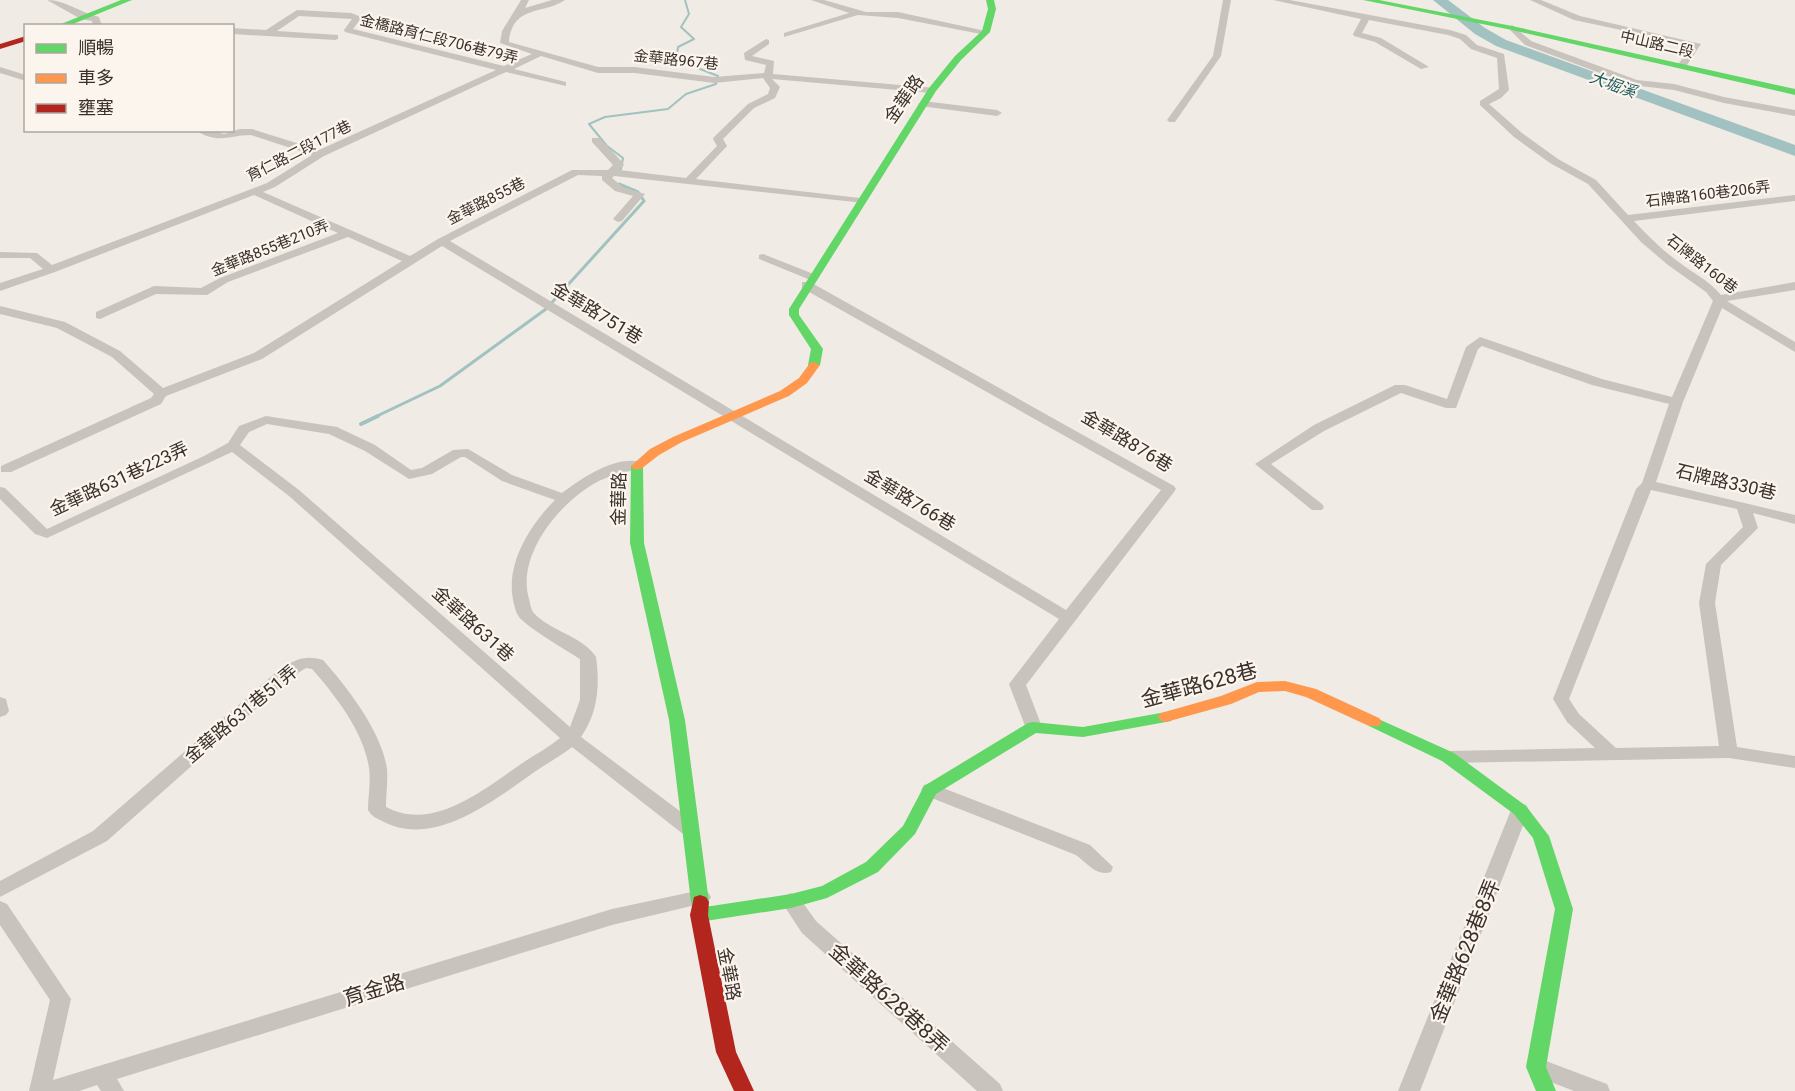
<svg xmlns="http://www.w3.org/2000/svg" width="1795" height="1091" font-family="Roboto,'Noto Sans TC',sans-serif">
<rect width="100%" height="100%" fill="#f0ebe5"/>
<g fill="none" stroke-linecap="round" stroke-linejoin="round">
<!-- stream-far2 -->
<polyline stroke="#a1c2c1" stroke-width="2" points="616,173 621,169 623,158 607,146 589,124 605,117 668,109 686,94 716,84 718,76 690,65 677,55 678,47 694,39 681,27 689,14 685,0"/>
<!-- stream-far1 -->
<polyline stroke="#a1c2c1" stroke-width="3" points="375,417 440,386 546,309 644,201 638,192 619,184"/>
<!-- stream -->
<polyline stroke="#a1c2c1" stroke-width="4" points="361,424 378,416"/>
<!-- river -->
<polygon fill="#a1c2c1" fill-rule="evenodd" points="1433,0 1448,0 1485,28 1506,40 1795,145 1795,156 1496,46 1475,34"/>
<!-- street -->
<g fill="#c9c3be" fill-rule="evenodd">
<path d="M 47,0 C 65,0 81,13 99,17 L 101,23 L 106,26 L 93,26 L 92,21 L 81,19 Z"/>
<path d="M 521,0 L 529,0 L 525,8 L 552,0 L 565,0 C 543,15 513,4 509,42 L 598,67 L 635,67 L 714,77 L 764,73 L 766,65 L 745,60 L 744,53 L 766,39 L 769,40 L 769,44 L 752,56 L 774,61 L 773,74 L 935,88 L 935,92 L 932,93 L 772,79 L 780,87 L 775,98 L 754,108 L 723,139 L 727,146 L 696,179 L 860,198 L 864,199 L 864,203 L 614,176 L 612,178 L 623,187 L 645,194 L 622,221 L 618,222 L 613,219 L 633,196 L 615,191 L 602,180 L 602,176 L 578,175 L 450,241 L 1066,610 L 1161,490 L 802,288 L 802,282 L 810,282 L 1174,486 L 1176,489 L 1174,492 L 1026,685 L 1042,727 L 1039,731 L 1027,731 L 1009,684 L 1059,619 L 442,246 L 262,359 L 166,396 L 161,404 L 11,472 L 1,472 L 1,466 L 151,398 L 154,394 L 112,357 L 57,328 L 0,314 L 0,306 L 65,322 L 120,351 L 163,388 L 254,353 L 402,261 L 348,237 L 228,282 L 207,295 L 156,294 L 100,319 L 96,318 L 96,312 L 154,286 L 201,288 L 220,278 L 338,233 L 254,195 L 55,272 L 0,291 L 0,283 L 43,269 L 30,258 L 0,258 L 0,252 L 37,253 L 52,265 L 267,183 L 312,155 L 251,135 C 228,135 219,145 195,130 L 212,130 L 224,134 L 240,129 L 252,129 L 319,150 L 496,70 L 345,32 L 344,30 L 352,19 L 299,16 L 277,31 L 338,35 L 338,39 L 335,40 L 232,34 L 232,28 L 266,30 L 297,10 L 351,13 L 362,17 L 353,29 L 504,66 L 532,54 L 500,43 L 502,31 ZM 541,56 L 598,73 L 635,73 L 714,83 L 763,78 L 770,88 L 768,94 L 748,104 L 714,137 L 713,139 L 717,146 L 686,178 L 619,170 L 624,165 L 623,163 L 600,138 L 592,138 L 592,142 L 613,165 L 608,170 L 572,170 L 438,239 L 410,256 L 263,192 L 275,187 L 324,156 L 506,72 L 566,86 L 566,82 L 514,69 Z"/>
<polygon points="811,0 824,0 866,12 898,12 990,32 986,35 898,18 858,15 784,37 784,33 849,13"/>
<polygon points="1223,0 1231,0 1221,56 1175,122 1169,122 1167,120 1213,56"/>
<path d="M 1273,0 L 1290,0 L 1450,30 L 1466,35 L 1477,45 L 1504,54 L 1509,90 L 1501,98 L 1489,104 L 1522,133 L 1558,159 L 1596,180 L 1628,215 L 1795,195 L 1795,201 L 1634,221 C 1647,235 1660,248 1676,260 C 1691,272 1709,280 1721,295 L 1795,282 L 1795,290 L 1727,301 L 1795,342 L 1795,352 L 1722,308 L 1683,402 L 1656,482 L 1795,515 L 1795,524 L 1753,513 L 1758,528 L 1721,565 L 1715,603 L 1737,747 L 1795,756 L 1795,768 L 1729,758 L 1448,763 L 1442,761 L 1439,757 L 1442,753 L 1448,751 L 1595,748 L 1567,722 L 1553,699 L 1636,489 L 1642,483 L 1669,404 L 1592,385 L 1482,346 L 1478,349 L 1456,408 L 1446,408 L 1401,393 L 1324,431 L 1271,464 L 1322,504 L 1324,507 L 1322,510 L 1312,510 L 1255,464 L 1314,425 L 1395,385 L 1405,385 L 1447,399 L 1466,347 L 1480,337 L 1602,379 L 1672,397 L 1713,301 L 1706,292 L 1668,265 L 1641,242 L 1588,184 L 1550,163 L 1514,137 L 1480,105 L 1480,101 L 1499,89 L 1497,58 L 1471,49 L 1460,39 L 1448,35 L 1369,20 L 1362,33 L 1381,38 L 1429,67 L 1421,69 L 1375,42 L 1354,36 L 1353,34 L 1361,19 ZM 1651,490 L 1737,509 L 1743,527 L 1706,564 L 1699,603 L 1719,746 L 1616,748 L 1579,714 L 1569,699 Z"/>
<polygon points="1530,0 1541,0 1580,16 1701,44 1685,68 1679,68 1677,66 1692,45 1574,20"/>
<polygon points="1512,25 1531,41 1637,80 1674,84 1724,97 1795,110 1795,116 1724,103 1674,90 1632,85 1525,45 1508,28"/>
<polygon points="0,67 26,75 26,81 0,73"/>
<polygon points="923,101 997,110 1002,113 997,116 920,106 918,104"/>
<polygon points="763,254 816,275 818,277 816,279 808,279 759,259 759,255"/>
<path d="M 266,416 L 337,427 L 375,445 L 411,470 L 422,468 L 453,450 L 468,449 L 512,475 L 562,493 C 582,478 615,455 642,462 L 644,465 L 642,468 C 622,473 604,476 587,488 C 554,510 517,558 529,599 C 530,603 531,609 533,612 C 549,631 583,636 596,657 C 600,685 598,713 581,737 L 697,824 L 699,829 L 697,834 L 690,836 L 683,834 L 572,747 C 559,757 546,764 533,773 C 493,801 433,849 382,821 C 376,818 371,816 368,810 C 368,796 371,782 369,768 C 364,732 335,695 312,669 L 306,668 L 293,676 L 107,841 L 0,897 L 0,881 L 93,831 L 281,668 C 297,659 305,655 323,660 C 347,687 382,732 387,769 C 388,781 386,794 386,807 C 433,832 483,790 521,764 C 534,755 548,748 560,738 L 289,496 L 232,452 L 47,538 L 35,534 L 0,499 L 0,487 L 5,488 L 47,529 L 204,456 L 228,443 L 239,426 ZM 267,424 L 329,434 L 365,451 L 409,479 L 432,474 L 461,457 L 465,457 L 502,481 L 555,500 C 529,526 504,566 514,604 C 515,608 516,613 519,617 C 528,628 566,650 580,659 L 580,700 L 570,727 L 299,490 L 240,445 L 249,432 Z"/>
<polygon points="0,697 6,699 9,711 6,715 0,717"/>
<path d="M 930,783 L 1090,845 L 1113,867 L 1111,872 C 1097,877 1087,863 1076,855 L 924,795 L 921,790 L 924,785 Z"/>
<polygon points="1520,803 1526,805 1529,810 1420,1091 1398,1091 1511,810 1514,805"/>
<polygon points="701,890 708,892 711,897 708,902 612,925 117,1079 124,1091 101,1091 97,1085 79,1091 29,1091 50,1000 0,925 0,901 7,904 71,999 53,1080 612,909"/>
<polygon points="791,893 798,896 816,921 1000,1084 1003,1091 977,1091 802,933 781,901 784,896"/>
<polygon points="1538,1058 1607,1084 1610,1091 1574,1091 1530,1074 1527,1067 1530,1060"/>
</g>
<!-- fast -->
<g fill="#63d668" fill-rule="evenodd">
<polygon points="121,0 132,0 68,26 56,26"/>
<polygon points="986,0 994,0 996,9 990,32 961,60 936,91 799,309 799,315 823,349 820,365 814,368 810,367 808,365 811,349 789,315 789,309 929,88 955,56 982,31 988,9"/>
<polygon points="1363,0 1379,0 1512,26 1795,89 1795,95 1512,30"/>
<polygon points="637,462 643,466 644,543 685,720 709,902 705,907 791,894 822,886 866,862 903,826 924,786 1028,723 1033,722 1083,727 1166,712 1171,713 1174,717 1171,721 1166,722 1083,737 1036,733 936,794 915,834 878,872 827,898 791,908 699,922 693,920 690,915 693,910 698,908 694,907 691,902 669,720 630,543 631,466"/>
<polygon points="1374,717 1454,753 1526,806 1549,836 1573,909 1546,1067 1556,1091 1536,1091 1526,1067 1555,909 1533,838 1514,814 1442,761 1369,726 1366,722 1369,718"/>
</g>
<!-- slow -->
<g fill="#ff974d" fill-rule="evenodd">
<polygon points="814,362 820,365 807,383 789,396 682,442 659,455 641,469 633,469 631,466 650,449 673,437 780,391 799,378 810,363"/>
<polygon points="1285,681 1316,689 1379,718 1382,722 1379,726 1369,726 1306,697 1285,691 1259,692 1231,704 1166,722 1161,721 1158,717 1161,713 1221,696 1257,682"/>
</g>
<!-- jam -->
<g fill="#b3261e" fill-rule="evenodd">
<polygon points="26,36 26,41 0,49 0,44"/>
<polygon points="700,895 706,897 709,902 708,915 736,1052 754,1091 734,1091 716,1052 690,915 694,897"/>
</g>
</g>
<g text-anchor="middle" stroke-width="4.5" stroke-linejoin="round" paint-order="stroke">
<!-- far-street labels -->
<g font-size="15" fill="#3b302b" stroke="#fbf5ee">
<text transform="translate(439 39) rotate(14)" y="5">金橋路育仁段706巷79弄</text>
<text transform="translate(1657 44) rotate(13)" y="5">中山路二段</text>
<text transform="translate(676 60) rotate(6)" y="5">金華路967巷</text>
<text transform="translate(299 151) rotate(-27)" y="5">育仁路二段177巷</text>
<text transform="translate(1708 194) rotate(-7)" y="5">石牌路160巷206弄</text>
<text transform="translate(486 201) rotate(-27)" y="5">金華路855巷</text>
<text transform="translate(270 248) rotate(-22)" y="5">金華路855巷210弄</text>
<text transform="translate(1702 264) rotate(38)" y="5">石牌路160巷</text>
</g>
<!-- far-water labels -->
<g font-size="16" font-style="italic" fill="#1f5a5e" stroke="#fbf5ee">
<text transform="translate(1613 84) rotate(20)" y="6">大堀溪</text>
</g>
<!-- street labels -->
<g font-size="18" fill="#3b302b" stroke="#fbf5ee">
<text transform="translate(904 99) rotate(-55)" y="6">金華路</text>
<text transform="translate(597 313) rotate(31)" y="6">金華路751巷</text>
<text transform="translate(1127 441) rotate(31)" y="6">金華路876巷</text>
<text transform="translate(119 479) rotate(-25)" y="6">金華路631巷223弄</text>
<text transform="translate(1726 482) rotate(13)" y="6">石牌路330巷</text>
<text transform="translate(619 499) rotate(-89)" y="6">金華路</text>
<text transform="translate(910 500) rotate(31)" y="6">金華路766巷</text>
<text transform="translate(473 624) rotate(42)" y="6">金華路631巷</text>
<text transform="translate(241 714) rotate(-40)" y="6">金華路631巷51弄</text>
<text transform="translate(729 974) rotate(79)" y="6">金華路</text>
</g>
<!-- near-street labels -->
<g font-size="21" fill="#3b302b" stroke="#fbf5ee">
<text transform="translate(1199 685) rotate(-15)" y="7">金華路628巷</text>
<text transform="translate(1465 951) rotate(-68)" y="7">金華路628巷8弄</text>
<text transform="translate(374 990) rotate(-17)" y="7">育金路</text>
<text transform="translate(889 998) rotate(42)" y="7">金華路628巷8弄</text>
</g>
</g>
<!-- legend -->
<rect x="24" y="24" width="210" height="108" fill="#fbf5ee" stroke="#aea6a0" stroke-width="1.5"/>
<rect x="36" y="44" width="30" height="9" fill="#63d668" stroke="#aea6a0" stroke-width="1.5"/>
<text x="78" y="54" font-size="18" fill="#3b302b">順暢</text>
<rect x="36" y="74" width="30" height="9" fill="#ff974d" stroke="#aea6a0" stroke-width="1.5"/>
<text x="78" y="84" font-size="18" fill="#3b302b">車多</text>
<rect x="36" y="104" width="30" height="9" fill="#b3261e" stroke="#aea6a0" stroke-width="1.5"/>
<text x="78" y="114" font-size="18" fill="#3b302b">壅塞</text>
</svg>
